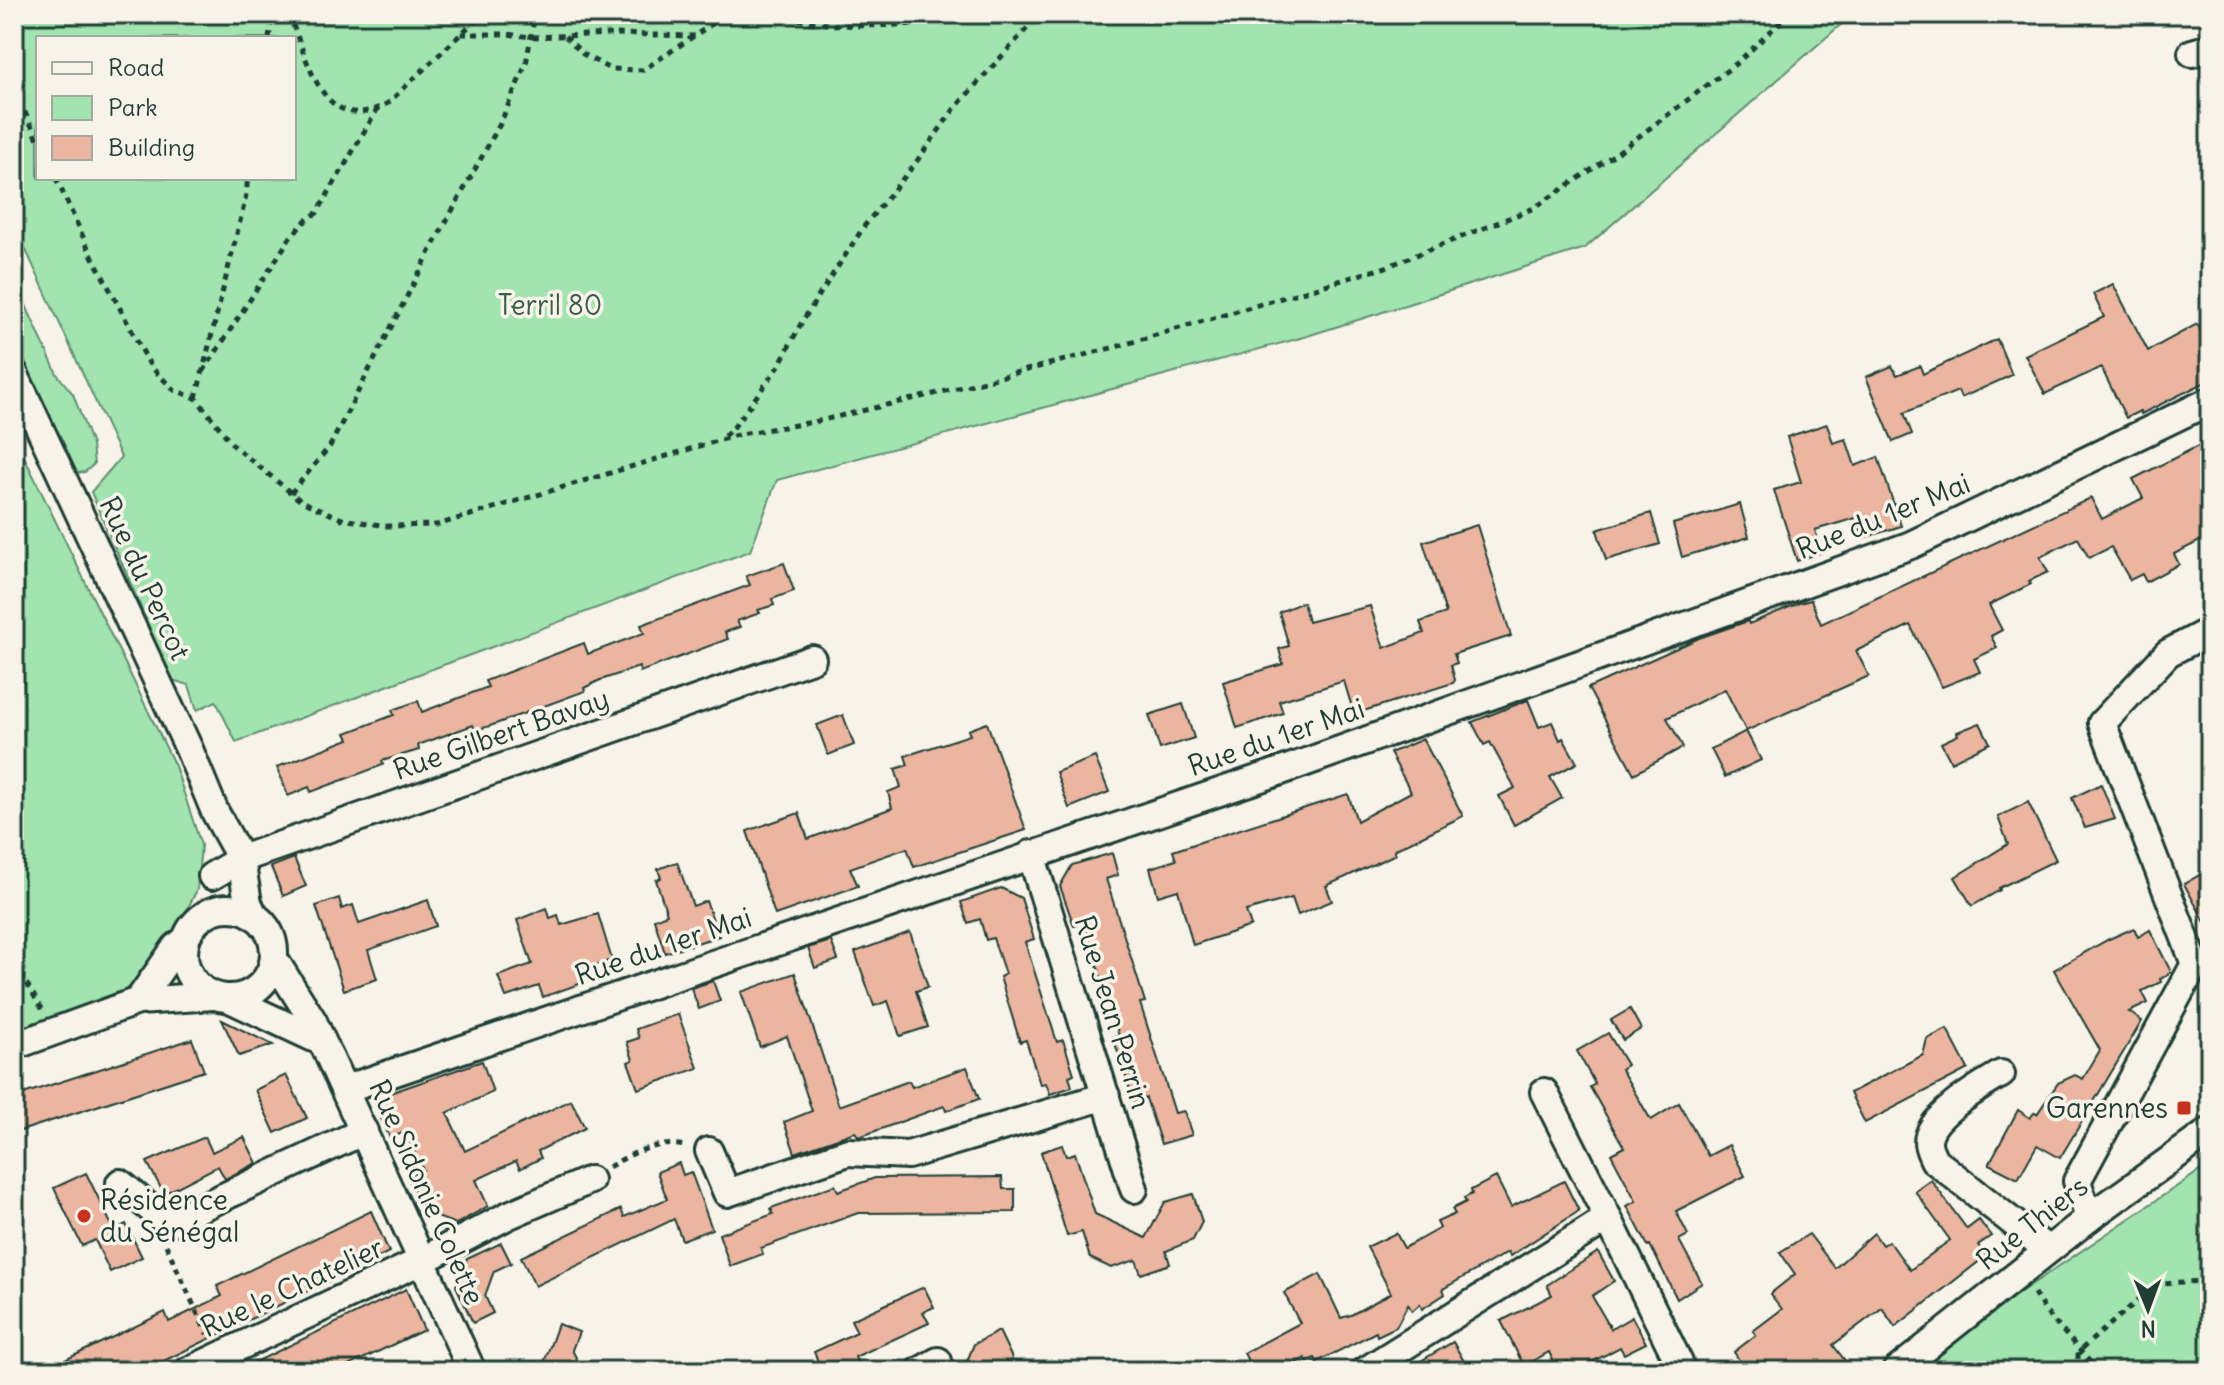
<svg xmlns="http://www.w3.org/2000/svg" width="2224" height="1385" font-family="Delius,sans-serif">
<rect width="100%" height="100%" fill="#f7f3e8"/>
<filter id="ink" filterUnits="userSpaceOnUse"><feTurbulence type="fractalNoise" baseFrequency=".0125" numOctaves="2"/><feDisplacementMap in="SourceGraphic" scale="16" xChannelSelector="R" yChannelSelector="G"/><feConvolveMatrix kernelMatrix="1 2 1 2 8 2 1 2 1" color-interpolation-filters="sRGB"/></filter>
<g filter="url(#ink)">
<!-- green -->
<g fill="#a1e4af" stroke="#609072" stroke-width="2" fill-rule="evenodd">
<path d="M 14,14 L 1853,14 L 1585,248 L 1304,337 L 777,480 L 750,551 L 236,742 L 216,701 L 197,710 L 189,685 L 172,680 L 91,492 L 121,457 L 14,224 ZM 38,38 L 294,38 L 294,178 L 38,178 Z"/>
<polygon points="14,279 57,374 73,394 92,445 94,464 85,472 74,473 14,344"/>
<polygon points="14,436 175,766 201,845 197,890 173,937 134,992 14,1032"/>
<polygon points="2210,1164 2210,1371 1916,1371 1914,1364"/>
</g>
<!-- building -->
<g fill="#ebb59f" stroke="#1f3d34" stroke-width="2">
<polygon points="2113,284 2148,351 2197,324 2210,348 2210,380 2141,414 2140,411 2126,418 2101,367 2045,394 2025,355 2104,317 2093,294"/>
<polygon points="1997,339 2012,375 1961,398 1958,391 1904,413 1912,434 1893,442 1866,377 1892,366 1897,375 1920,366 1923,374"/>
<polygon points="1827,424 1833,443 1846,439 1855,466 1878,457 1901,526 1863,538 1856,518 1815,530 1822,552 1797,561 1774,490 1801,482 1787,437"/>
<polygon points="2210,440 2210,536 2174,554 2179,564 2146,582 2142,574 2130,580 2111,547 2089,558 2078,538 2040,557 2048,572 2029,581 2031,584 1989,605 2002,630 1991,636 1997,648 1974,659 1980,672 1942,687 1910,625 1856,651 1869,676 1746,731 1725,689 1667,718 1683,747 1634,774 1588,688 1699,638 1748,621 1749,624 1799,603 1811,600 1821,624 2091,498 2102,519 2143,498 2133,479"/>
<polygon points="1740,504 1749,537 1682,557 1673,524"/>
<polygon points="1651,513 1660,544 1606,560 1597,530"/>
<polygon points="1477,525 1511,636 1454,654 1457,663 1451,665 1455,680 1453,683 1354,714 1344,681 1279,701 1283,713 1237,728 1223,682 1283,664 1279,649 1289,646 1279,612 1303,602 1308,622 1370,606 1384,648 1424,633 1420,622 1446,613 1423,542"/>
<polygon points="784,563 794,591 772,599 774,605 758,610 760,613 737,621 740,627 725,632 728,639 640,672 639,667 598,681 584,688 585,691 490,726 475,730 473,725 418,745 419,750 382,761 383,765 311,792 309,787 288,796 277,767 349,739 346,733 394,715 392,710 418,701 422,712 488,687 485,681 584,643 588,654 644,633 641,625 750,585 746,576"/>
<polygon points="1528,700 1539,727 1552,722 1560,740 1563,738 1577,763 1550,777 1562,798 1514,825 1499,796 1515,788 1490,742 1484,745 1472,722"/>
<polygon points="1183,704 1194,738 1160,749 1149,715"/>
<polygon points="843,715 854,745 828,755 817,725"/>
<polygon points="987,723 1026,830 914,867 907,848 850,868 858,886 775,915 747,831 799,813 808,839 892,808 888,792 901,787 895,769 908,765 905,756 970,735 968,730"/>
<polygon points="1980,723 1990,743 1951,762 1941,743 1958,735 1957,732"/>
<polygon points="1746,731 1761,760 1725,777 1711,749"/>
<polygon points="1423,739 1463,816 1394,850 1396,854 1326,886 1332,901 1298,915 1292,898 1246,911 1251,926 1193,945 1178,890 1158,896 1150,868 1176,860 1173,851 1348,794 1357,821 1411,792 1390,753"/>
<polygon points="1095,757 1109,792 1069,808 1056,772"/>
<polygon points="2101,784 2115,819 2085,828 2072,798"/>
<polygon points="2028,802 2056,860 1999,888 2000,890 1972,906 1955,877 2008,844 1998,817"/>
<polygon points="1112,853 1118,875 1106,879 1145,1002 1140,1003 1175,1113 1184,1111 1192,1135 1161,1144 1146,1098 1134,1102 1113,1037 1119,1036 1084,923 1074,926 1060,886 1072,865"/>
<polygon points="294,858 306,886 283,896 271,867"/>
<polygon points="677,862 693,906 706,901 719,936 665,953 654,919 667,914 656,880 661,878 658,869"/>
<polygon points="2210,869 2210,931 2184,884"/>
<polygon points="1001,888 1021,898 1034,939 1025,942 1057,1042 1063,1040 1074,1074 1069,1076 1072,1087 1050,1094 1046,1083 1040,1084 1026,1040 1020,1042 1000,977 1005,974 993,938 986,940 980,919 968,923 961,902"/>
<polygon points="339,898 342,909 353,905 359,924 428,900 436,926 368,950 377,979 344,990 316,906"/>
<polygon points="547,908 550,918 558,915 561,925 598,914 612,960 592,966 596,978 543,997 539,986 506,997 498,976 532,964 517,920"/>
<polygon points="2134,928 2138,937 2150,930 2171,972 2160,979 2161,982 2142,991 2148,1003 2129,1012 2142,1021 2060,1158 2037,1145 2018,1179 1989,1164 2018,1110 2030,1118 2034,1113 2037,1114 2058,1083 2075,1075 2083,1079 2100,1050 2054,970 2109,939"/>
<polygon points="910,932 928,987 916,991 928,1027 900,1036 888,1001 874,1006 855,952"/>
<polygon points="831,941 838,960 815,968 808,948"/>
<polygon points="795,973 839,1106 909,1081 912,1087 967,1067 979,1099 946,1111 944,1106 859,1137 855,1132 795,1153 784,1122 812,1111 787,1036 760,1047 741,992"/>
<polygon points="713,981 720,1001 699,1009 691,988"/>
<polygon points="1630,1009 1641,1029 1623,1040 1611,1020"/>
<polygon points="678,1014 698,1068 638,1089 628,1062 633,1060 627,1042 639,1038 636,1029"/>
<polygon points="222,1020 273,1045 239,1056"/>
<polygon points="1947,1029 1968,1069 1865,1123 1850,1093 1923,1055 1927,1039"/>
<polygon points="1608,1033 1627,1065 1621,1069 1651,1120 1679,1103 1708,1156 1729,1145 1745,1176 1676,1211 1688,1235 1679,1240 1702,1283 1677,1299 1650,1245 1648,1246 1627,1206 1636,1201 1611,1154 1624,1147 1590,1087 1595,1084 1577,1051"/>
<polygon points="192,1039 204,1071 14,1133 14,1097"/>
<polygon points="482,1061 493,1092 447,1113 465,1151 571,1100 585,1128 538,1151 541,1158 520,1169 516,1161 476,1180 488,1206 456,1224 426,1213 408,1178 423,1170 405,1132 390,1138 378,1112 384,1095"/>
<polygon points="286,1075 307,1118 275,1133 255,1090"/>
<polygon points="205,1137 212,1152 244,1137 257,1163 225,1179 218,1166 164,1194 147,1162"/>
<polygon points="1062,1145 1066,1156 1075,1153 1095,1214 1146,1238 1165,1202 1193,1194 1202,1222 1193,1240 1166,1251 1170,1264 1141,1274 1136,1260 1111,1268 1090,1258 1082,1232 1067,1236 1041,1152"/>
<polygon points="679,1163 683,1175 691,1172 712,1229 682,1240 674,1219 535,1286 521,1257 621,1209 624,1217 667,1199 657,1172"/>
<polygon points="86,1173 114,1230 126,1224 142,1257 110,1272 95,1240 82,1246 54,1188"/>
<polygon points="1002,1177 1003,1189 1015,1189 1015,1212 858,1213 761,1248 763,1254 730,1266 719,1234 773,1214 771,1208 835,1185 838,1191 875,1178"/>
<polygon points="1496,1177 1511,1207 1564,1181 1579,1211 1510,1256 1508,1252 1443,1289 1445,1294 1422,1309 1420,1304 1412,1311 1408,1304 1396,1327 1377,1336 1376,1332 1317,1362 1315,1358 1307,1361 1305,1358 1281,1371 1253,1371 1244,1353 1300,1323 1284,1293 1320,1274 1341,1318 1351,1315 1391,1293 1367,1247 1396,1233 1404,1248 1440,1228 1437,1222 1455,1214 1452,1209 1466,1202 1464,1198 1472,1194 1471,1190"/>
<polygon points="1931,1180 1967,1229 1979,1220 1991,1236 1978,1245 1986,1256 1895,1327 1882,1308 1833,1345 1853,1371 1746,1371 1734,1352 1756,1335 1753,1331 1782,1309 1770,1294 1795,1274 1780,1252 1809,1234 1835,1268 1874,1233 1882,1245 1889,1241 1910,1270 1950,1240 1915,1191"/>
<polygon points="371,1211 389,1252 143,1371 42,1371 165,1312 169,1322 222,1296 217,1286"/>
<polygon points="501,1243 511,1263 494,1271 485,1296 493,1313 473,1323 456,1286 467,1259"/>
<polygon points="1598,1252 1614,1281 1592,1296 1611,1329 1632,1317 1646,1343 1624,1354 1620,1347 1575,1371 1568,1361 1556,1367 1549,1352 1524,1366 1501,1321 1552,1295 1547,1285"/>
<polygon points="924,1287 934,1307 923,1312 929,1323 855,1357 862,1371 822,1371 814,1352 857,1332 851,1320"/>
<polygon points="406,1289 424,1330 394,1344 338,1371 237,1371"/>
<polygon points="558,1324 579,1332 572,1350 583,1371 541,1371"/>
<polygon points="999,1331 1012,1358 1008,1371 963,1371 974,1344"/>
<polygon points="1453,1342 1465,1363 1451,1371 1404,1371"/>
</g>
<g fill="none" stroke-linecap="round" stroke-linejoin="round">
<defs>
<g id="minor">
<polyline points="2192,53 2210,48"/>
<polyline points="14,373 189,749 215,812 241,859 248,903 254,915"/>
<polyline points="1031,854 1134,1189"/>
<polyline points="212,876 241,859 812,659"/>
<circle cx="229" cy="953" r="45"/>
<polyline points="274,959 313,1021 472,1371"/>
<polyline points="230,999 320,1041"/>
<polyline points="138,1001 176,947 184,941"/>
<polyline points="14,1046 138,1001 214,996"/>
<path d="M 2001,1074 C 1981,1086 1928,1116 1928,1142 C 1928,1148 1932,1155 1934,1160 L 2048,1250"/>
<polyline points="345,1089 1284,770 1911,545 2210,401"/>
<polyline points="1544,1092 1608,1218"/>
<polyline points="709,1151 727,1193 848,1152 908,1155 1106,1096"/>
<polyline points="120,1183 168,1223 364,1131"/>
<polyline points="2089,1218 2077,1181 2195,964 2102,723 2168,653 2210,631"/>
<polyline points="188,1371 423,1260 509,1215 590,1180"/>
<polyline points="920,1371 938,1361"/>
<polyline points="1365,1371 1608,1218 1683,1371"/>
<polyline points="1896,1371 2089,1218 2210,1131"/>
</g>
</defs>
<!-- minor casing -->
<use href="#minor" stroke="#1f3d34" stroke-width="32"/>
<!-- path -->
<g stroke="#1f3d34" stroke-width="5" stroke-dasharray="6 6" stroke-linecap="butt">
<path d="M 288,14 C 309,57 320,140 388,103 L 482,14"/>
<path d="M 787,14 C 813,33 944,26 975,14"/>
<polyline points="461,34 507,34 532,37 614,34 696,36"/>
<polyline points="565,36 583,54 610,69 643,70 727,14"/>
<polyline points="269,38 273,14"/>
<polyline points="14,90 38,139"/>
<polyline points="56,178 90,252 151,367 174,390 196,398 234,446 301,501 342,519 387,526 437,525 740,434 814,422 938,393 1119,346 1386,267 1534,208 1618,152 1737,63 1789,14"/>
<polyline points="203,372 290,238 308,218 317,213 378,108"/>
<polyline points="196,398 245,201 248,178"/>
<polyline points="724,436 734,427 778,367 803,320 865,225 914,165 955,108 1040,14"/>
<polyline points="291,493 330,446 436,240 500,124 526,64 535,14"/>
<polyline points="14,963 44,1012"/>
<path d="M 609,1167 C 631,1153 659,1140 685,1146"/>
<polyline points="166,1245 207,1334"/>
<polyline points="2034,1293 2045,1311 2098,1371"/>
<polyline points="2078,1371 2078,1352 2158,1283 2210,1281"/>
</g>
<!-- minor -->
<use href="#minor" stroke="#f7f3e8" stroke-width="26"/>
</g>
</g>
<!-- markers -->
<g fill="#c8321e" stroke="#f7f3e8" stroke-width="3">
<rect x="2176" y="1100" width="16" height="16" rx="4"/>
<circle cx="84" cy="1216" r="8"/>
</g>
<g text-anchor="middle" stroke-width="7" stroke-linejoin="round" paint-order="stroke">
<!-- park labels -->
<g font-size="28" fill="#395e4d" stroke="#f7f3e8">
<text x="550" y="315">Terril 80</text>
</g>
<!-- street labels -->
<g font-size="28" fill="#1f3d34" stroke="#f7f3e8">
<text transform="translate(1883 516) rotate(-22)" y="10">Rue du 1er Mai</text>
<text transform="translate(145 578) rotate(65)" y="10">Rue du Percot</text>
<text transform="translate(501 734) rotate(-19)" y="10">Rue Gilbert Bavay</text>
<text transform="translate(1276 737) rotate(-19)" y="10">Rue du 1er Mai</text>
<text transform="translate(663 946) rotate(-19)" y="10">Rue du 1er Mai</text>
<text transform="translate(1113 1012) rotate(73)" y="10">Rue Jean Perrin</text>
<text transform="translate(427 1192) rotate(66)" y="10">Rue Sidonie Colette</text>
<text transform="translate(2032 1223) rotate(-38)" y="10">Rue Thiers</text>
<text transform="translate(292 1287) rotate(-25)" y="10">Rue le Chatelier</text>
</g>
<!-- poi labels -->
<g font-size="28" fill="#1f3d34" stroke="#f7f3e8" text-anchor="end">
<text x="2168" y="1118">Garennes</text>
<text x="100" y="1210" text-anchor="start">Résidence<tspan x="100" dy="32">du Sénégal</tspan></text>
</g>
</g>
<!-- margin -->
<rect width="2224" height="1385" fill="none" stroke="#f7f3e8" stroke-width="48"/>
<rect x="24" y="24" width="2176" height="1337" fill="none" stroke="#1f3d34" stroke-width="3" filter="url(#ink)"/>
<!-- legend -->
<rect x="36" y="36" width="260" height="144" fill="#f7f3e8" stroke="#a1aaa0" stroke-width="2"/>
<rect x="52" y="62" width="40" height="12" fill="#f7f3e8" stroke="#a1aaa0" stroke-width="2"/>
<text x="108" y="76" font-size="24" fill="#1f3d34">Road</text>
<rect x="52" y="96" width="40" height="24" fill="#a1e4af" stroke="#a1aaa0" stroke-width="2"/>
<text x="108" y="116" font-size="24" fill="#1f3d34">Park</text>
<rect x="52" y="136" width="40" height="24" fill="#ebb59f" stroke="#a1aaa0" stroke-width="2"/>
<text x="108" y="156" font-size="24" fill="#1f3d34">Building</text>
<!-- north arrow -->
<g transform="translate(2148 1309) rotate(179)" stroke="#f7f3e8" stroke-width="6" paint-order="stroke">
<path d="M0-6L14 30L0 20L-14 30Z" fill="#1f3d34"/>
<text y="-12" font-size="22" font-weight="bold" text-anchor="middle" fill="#1f3d34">N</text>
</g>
</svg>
